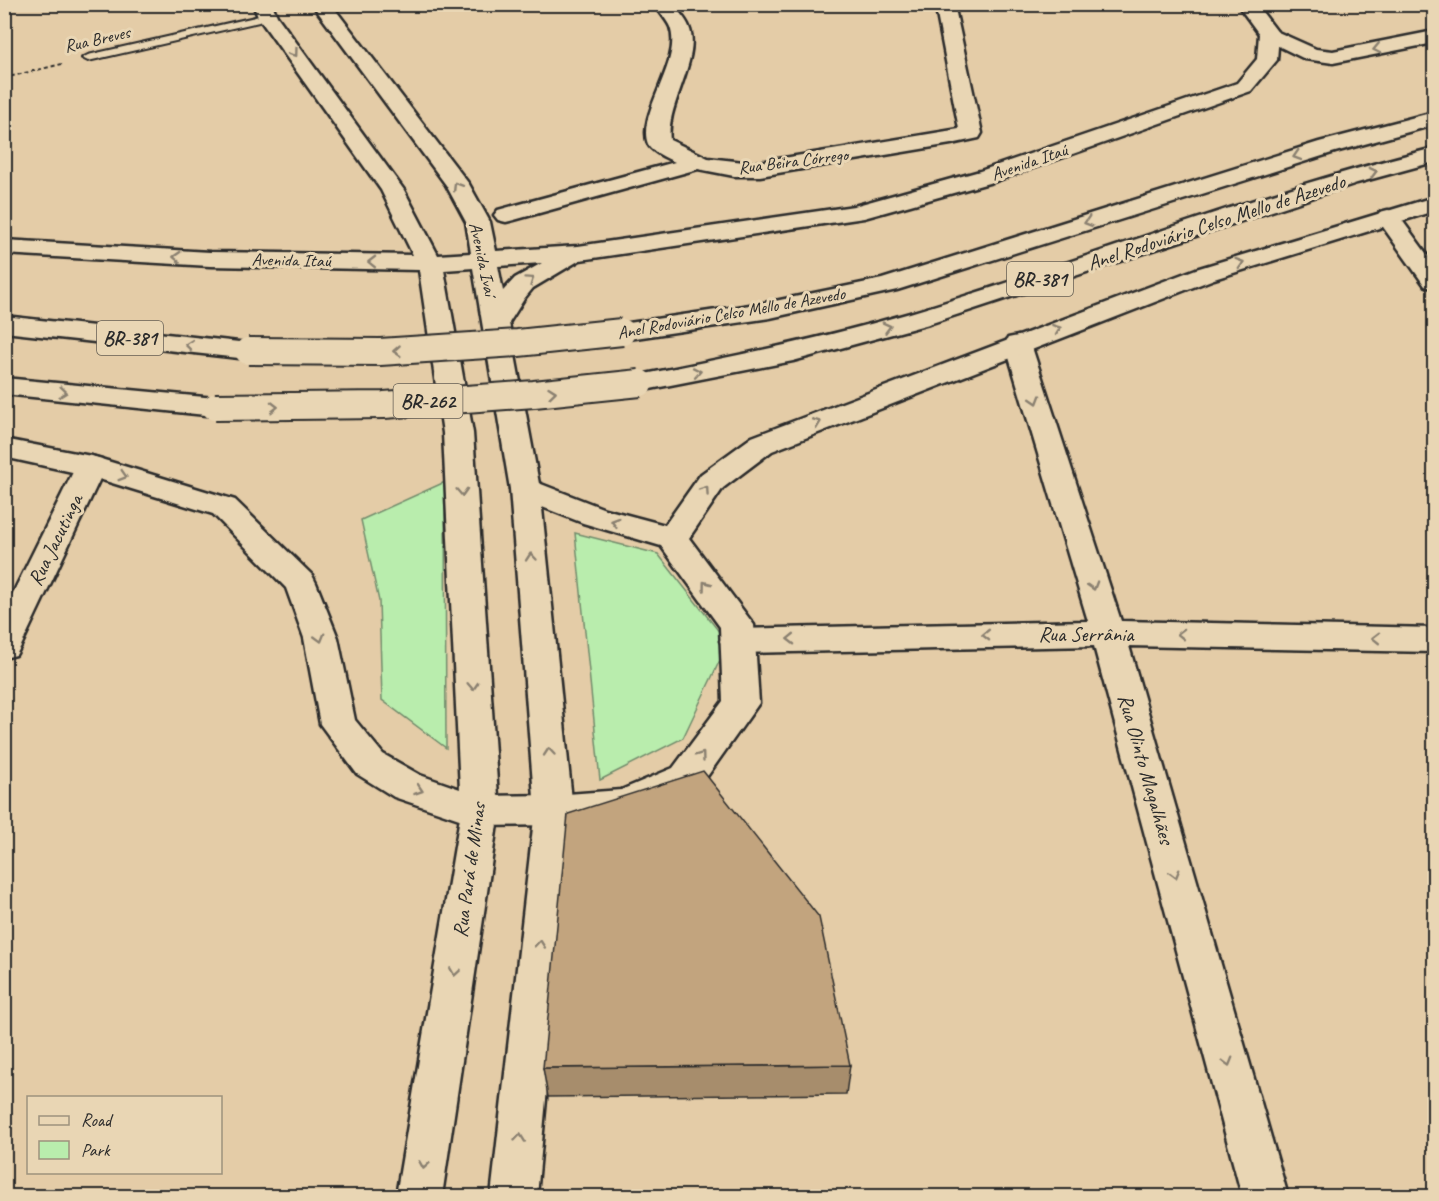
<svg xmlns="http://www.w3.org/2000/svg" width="1439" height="1201" font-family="Caveat,sans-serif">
<rect width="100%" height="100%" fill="#e4cca7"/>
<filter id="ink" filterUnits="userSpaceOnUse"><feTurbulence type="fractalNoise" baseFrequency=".0167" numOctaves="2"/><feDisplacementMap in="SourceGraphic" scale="12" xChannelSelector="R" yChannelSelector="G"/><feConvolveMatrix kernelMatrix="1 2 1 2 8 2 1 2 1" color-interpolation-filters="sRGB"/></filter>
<g filter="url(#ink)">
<!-- green -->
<g fill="#b9edad" stroke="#728c6c" stroke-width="1.5">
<polygon points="445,482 446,748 382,700 379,601 361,520"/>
<polygon points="575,533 658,554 728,643 683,738 600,780"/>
</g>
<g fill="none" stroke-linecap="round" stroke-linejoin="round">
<defs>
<polygon id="lane" points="268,14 273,17 272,19 88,61 82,58 88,55"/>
<g id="street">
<path d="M 654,4 L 673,4 C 678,11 686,19 689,27 C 702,58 665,106 670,140 L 708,158 L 753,163 L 959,129 L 935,4 L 954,4 L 982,133 L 979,138 L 951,144 L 760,176 L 734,176 L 698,169 L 514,220 L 506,222 L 498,220 L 494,215 L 498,210 L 675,162 C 667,158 652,152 648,144 C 636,114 683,61 670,27 C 667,20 659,11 654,4 Z"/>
<polygon points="1388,210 1396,212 1434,264 1434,289 1425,286 1376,217 1380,212"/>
<polygon points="1018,336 1028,338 1031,344 1121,621 1434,628 1434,652 1129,646 1288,1196 1242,1196 1094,646 737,653 725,650 720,641 725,632 737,629 1088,621 1005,344 1008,338"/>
</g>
<g id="secondary">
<path d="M 253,4 L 272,4 L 277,16 L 404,190 L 438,255 L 471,253 L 466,222 L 446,185 L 312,4 L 331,4 L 469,184 L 490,222 L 496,251 L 578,246 L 854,206 L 980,171 L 1237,83 L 1257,59 L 1259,34 L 1237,4 L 1256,4 L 1279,34 L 1277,60 L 1251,91 L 996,181 L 864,218 L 580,260 L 533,288 L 524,299 L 509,323 L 540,489 L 573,810 L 537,1196 L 491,1196 L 535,810 L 510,489 L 473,268 L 444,270 L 473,433 L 499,811 L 442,1196 L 396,1196 L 461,811 L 443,433 L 419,270 L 210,266 L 4,254 L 4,240 L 210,252 L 413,255 L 381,190 L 258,17 ZM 542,263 L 515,278 L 503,291 L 498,266 Z"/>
<polygon points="91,456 102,459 106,466 21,646 16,655 4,658 4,611 76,466 80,459"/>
</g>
<g id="primary">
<polygon points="1269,28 1316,49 1333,51 1434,31 1434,43 1333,63 1305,59 1262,38 1259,34 1262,30"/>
<polygon points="1434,197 1434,211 1214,279 772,451 723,488 689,538 754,625 759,703 699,788 624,820 554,825 480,826 394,797 357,774 320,724 304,638 286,588 213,514 86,475 4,457 4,439 91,456 235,500 312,575 316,583 338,638 355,720 383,754 420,775 480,796 554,795 621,790 673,768 723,701 720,627 661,546 583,523 514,496 510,489 514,482 525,479 536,482 605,509 665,525 701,474 752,437 1196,269"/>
</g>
<g id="highway">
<polygon points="1434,112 1434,125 1335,152 897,290 770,318 622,340 613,338 609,332 613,326 622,324 770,302 882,279 1319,142"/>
<path d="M 1434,148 L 1434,162 L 1357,183 L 929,324 L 793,361 L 640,391 L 630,389 L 626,383 L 630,377 L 640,375 C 731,357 821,339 910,313 C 1085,261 1256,192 1434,148 Z"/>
<polygon points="4,316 248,343 258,345 262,351 258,357 248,359 4,332"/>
<polygon points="4,378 215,398 225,401 229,407 225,413 215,416 4,394"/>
</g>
</defs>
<!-- lane casing -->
<use href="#lane" stroke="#2b2b2b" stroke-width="4"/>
<!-- street casing -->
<use href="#street" stroke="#2b2b2b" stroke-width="5"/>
<!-- secondary casing -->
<use href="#secondary" stroke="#2b2b2b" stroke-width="5"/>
<!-- primary casing -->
<use href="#primary" stroke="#2b2b2b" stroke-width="5"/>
<!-- highway casing -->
<use href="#highway" stroke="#2b2b2b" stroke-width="5"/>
<!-- path -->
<polyline stroke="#2b2b2b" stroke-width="2" stroke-dasharray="4 3" stroke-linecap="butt" points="4,78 62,64"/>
<!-- lane -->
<use href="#lane" fill="#e9d6b4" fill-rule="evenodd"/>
<!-- street -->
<use href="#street" fill="#e9d6b4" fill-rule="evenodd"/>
<!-- secondary -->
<use href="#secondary" fill="#e9d6b4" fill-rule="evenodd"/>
<!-- primary -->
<use href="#primary" fill="#e9d6b4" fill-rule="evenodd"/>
<!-- highway -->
<use href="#highway" fill="#e9d6b4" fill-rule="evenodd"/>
<defs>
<g id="highway-bridge">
<polyline points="248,351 380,352 518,343 622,332"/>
<polyline points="215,407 384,405 534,394 640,383"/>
</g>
</defs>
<!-- highway-bridge casing -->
<use href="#highway-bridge" stroke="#2b2b2b" stroke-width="30" stroke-linecap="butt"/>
<!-- highway-bridge -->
<use href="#highway-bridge" stroke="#e9d6b4" stroke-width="26"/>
</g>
<!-- wall -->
<polygon fill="#a78d6c" stroke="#2b2b2b" stroke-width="1.5" points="850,1065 846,1094 548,1097 543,1068"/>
<!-- building -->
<polygon fill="#c2a47e" stroke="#2b2b2b" stroke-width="1.5" points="703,771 819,917 850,1065 543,1068 568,814"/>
<!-- one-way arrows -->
<defs><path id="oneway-chevron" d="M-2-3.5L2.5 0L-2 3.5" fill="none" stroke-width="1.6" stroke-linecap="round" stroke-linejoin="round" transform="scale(1.5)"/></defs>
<g stroke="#8a8070">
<use href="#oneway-chevron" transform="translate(1377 49) rotate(168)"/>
<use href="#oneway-chevron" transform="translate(294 53) rotate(54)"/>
<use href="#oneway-chevron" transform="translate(1297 156) rotate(162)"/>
<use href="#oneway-chevron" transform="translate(1373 172) rotate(-15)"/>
<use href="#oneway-chevron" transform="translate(457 186) rotate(-122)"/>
<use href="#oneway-chevron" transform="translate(1088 222) rotate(163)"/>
<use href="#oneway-chevron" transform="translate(177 257) rotate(-177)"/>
<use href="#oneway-chevron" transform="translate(372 262) rotate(-179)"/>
<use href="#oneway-chevron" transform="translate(1240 263) rotate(-18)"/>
<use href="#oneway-chevron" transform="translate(530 280) rotate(-35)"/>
<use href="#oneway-chevron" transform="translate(887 327) rotate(-15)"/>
<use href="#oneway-chevron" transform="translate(1057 329) rotate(-20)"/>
<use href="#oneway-chevron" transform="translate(189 345) rotate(-174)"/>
<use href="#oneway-chevron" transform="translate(397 351) rotate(176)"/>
<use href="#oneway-chevron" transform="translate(697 372) rotate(-11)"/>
<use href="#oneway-chevron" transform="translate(63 392) rotate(6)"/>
<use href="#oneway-chevron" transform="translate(552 392) rotate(-6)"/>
<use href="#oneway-chevron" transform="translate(1036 400) rotate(73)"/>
<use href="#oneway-chevron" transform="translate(274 407) rotate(-1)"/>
<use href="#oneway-chevron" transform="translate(817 423) rotate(-21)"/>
<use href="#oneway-chevron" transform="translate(123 476) rotate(17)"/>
<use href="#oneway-chevron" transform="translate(705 490) rotate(-55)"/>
<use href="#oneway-chevron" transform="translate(462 492) rotate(87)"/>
<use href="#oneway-chevron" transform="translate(615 522) rotate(-164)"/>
<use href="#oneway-chevron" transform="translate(531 557) rotate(-95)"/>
<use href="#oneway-chevron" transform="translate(706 585) rotate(-127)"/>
<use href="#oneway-chevron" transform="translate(1093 586) rotate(73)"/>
<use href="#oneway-chevron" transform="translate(1181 634) rotate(-179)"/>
<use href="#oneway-chevron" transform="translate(986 635) rotate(179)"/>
<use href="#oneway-chevron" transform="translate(320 638) rotate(74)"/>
<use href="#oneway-chevron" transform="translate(1376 638) rotate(-179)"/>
<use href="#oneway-chevron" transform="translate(791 639) rotate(179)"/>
<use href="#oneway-chevron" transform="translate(473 686) rotate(87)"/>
<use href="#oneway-chevron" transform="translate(549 752) rotate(-95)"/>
<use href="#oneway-chevron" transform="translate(701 756) rotate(-54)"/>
<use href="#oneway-chevron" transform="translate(419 790) rotate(19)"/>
<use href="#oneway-chevron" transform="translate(1175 874) rotate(74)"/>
<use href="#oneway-chevron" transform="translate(540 944) rotate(-84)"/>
<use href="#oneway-chevron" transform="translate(455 972) rotate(99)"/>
<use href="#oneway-chevron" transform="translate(1228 1062) rotate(74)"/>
<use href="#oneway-chevron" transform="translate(520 1138) rotate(-84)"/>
<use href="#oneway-chevron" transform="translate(424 1165) rotate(99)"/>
</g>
</g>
<g text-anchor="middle" stroke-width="6" stroke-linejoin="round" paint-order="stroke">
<!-- far-street labels -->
<g font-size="18" fill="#2b2b2b" stroke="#e9d6b4">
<text transform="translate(97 39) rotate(-13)" y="6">Rua Breves</text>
<text transform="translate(793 161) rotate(-7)" y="6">Rua Beira Córrego</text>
<text transform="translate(1029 162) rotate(-19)" y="6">Avenida Itaú</text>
<text transform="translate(483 259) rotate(78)" y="6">Avenida Ivaí</text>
<text transform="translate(291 260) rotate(1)" y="6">Avenida Itaú</text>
<text transform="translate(731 313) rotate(-10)" y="6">Anel Rodoviário Celso Mello de Azevedo</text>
</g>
<!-- shield labels -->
<g fill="#e9d6b4" stroke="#645e54" stroke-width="1.5">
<rect x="1007" y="262" width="66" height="34" rx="4.5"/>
<rect x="97" y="321" width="66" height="34" rx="4.5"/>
<rect x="393.5" y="384" width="69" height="34" rx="4.5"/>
</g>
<g font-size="20" font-weight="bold" fill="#2b2b2b">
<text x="1040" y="286">BR-381</text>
<text x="130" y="345">BR-381</text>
<text x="428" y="408">BR-262</text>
</g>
<!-- street labels -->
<g font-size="21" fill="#2b2b2b" stroke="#e9d6b4">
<text transform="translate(1216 222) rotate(-18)" y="7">Anel Rodoviário Celso Mello de Azevedo</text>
<text transform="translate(55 540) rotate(-64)" y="7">Rua Jacutinga</text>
<text x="1086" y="641">Rua Serrânia</text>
<text transform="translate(1146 769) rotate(74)" y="7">Rua Olinto Magalhães</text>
<text transform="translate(469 870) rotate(-82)" y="7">Rua Pará de Minas</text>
</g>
</g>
<!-- margin -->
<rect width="1439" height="1201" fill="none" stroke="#e9d6b4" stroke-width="24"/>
<rect x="12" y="12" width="1415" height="1177" fill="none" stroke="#2b2b2b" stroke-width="2" filter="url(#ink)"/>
<!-- legend -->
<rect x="27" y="1096" width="195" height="78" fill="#e9d6b4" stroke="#9d927d" stroke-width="1.5"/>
<rect x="39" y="1116" width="30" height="9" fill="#e9d6b4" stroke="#9d927d" stroke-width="1.5"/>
<text x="81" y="1126" font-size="18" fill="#2b2b2b">Road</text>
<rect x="39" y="1141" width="30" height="18" fill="#b9edad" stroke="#9d927d" stroke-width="1.5"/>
<text x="81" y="1156" font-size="18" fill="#2b2b2b">Park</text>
</svg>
